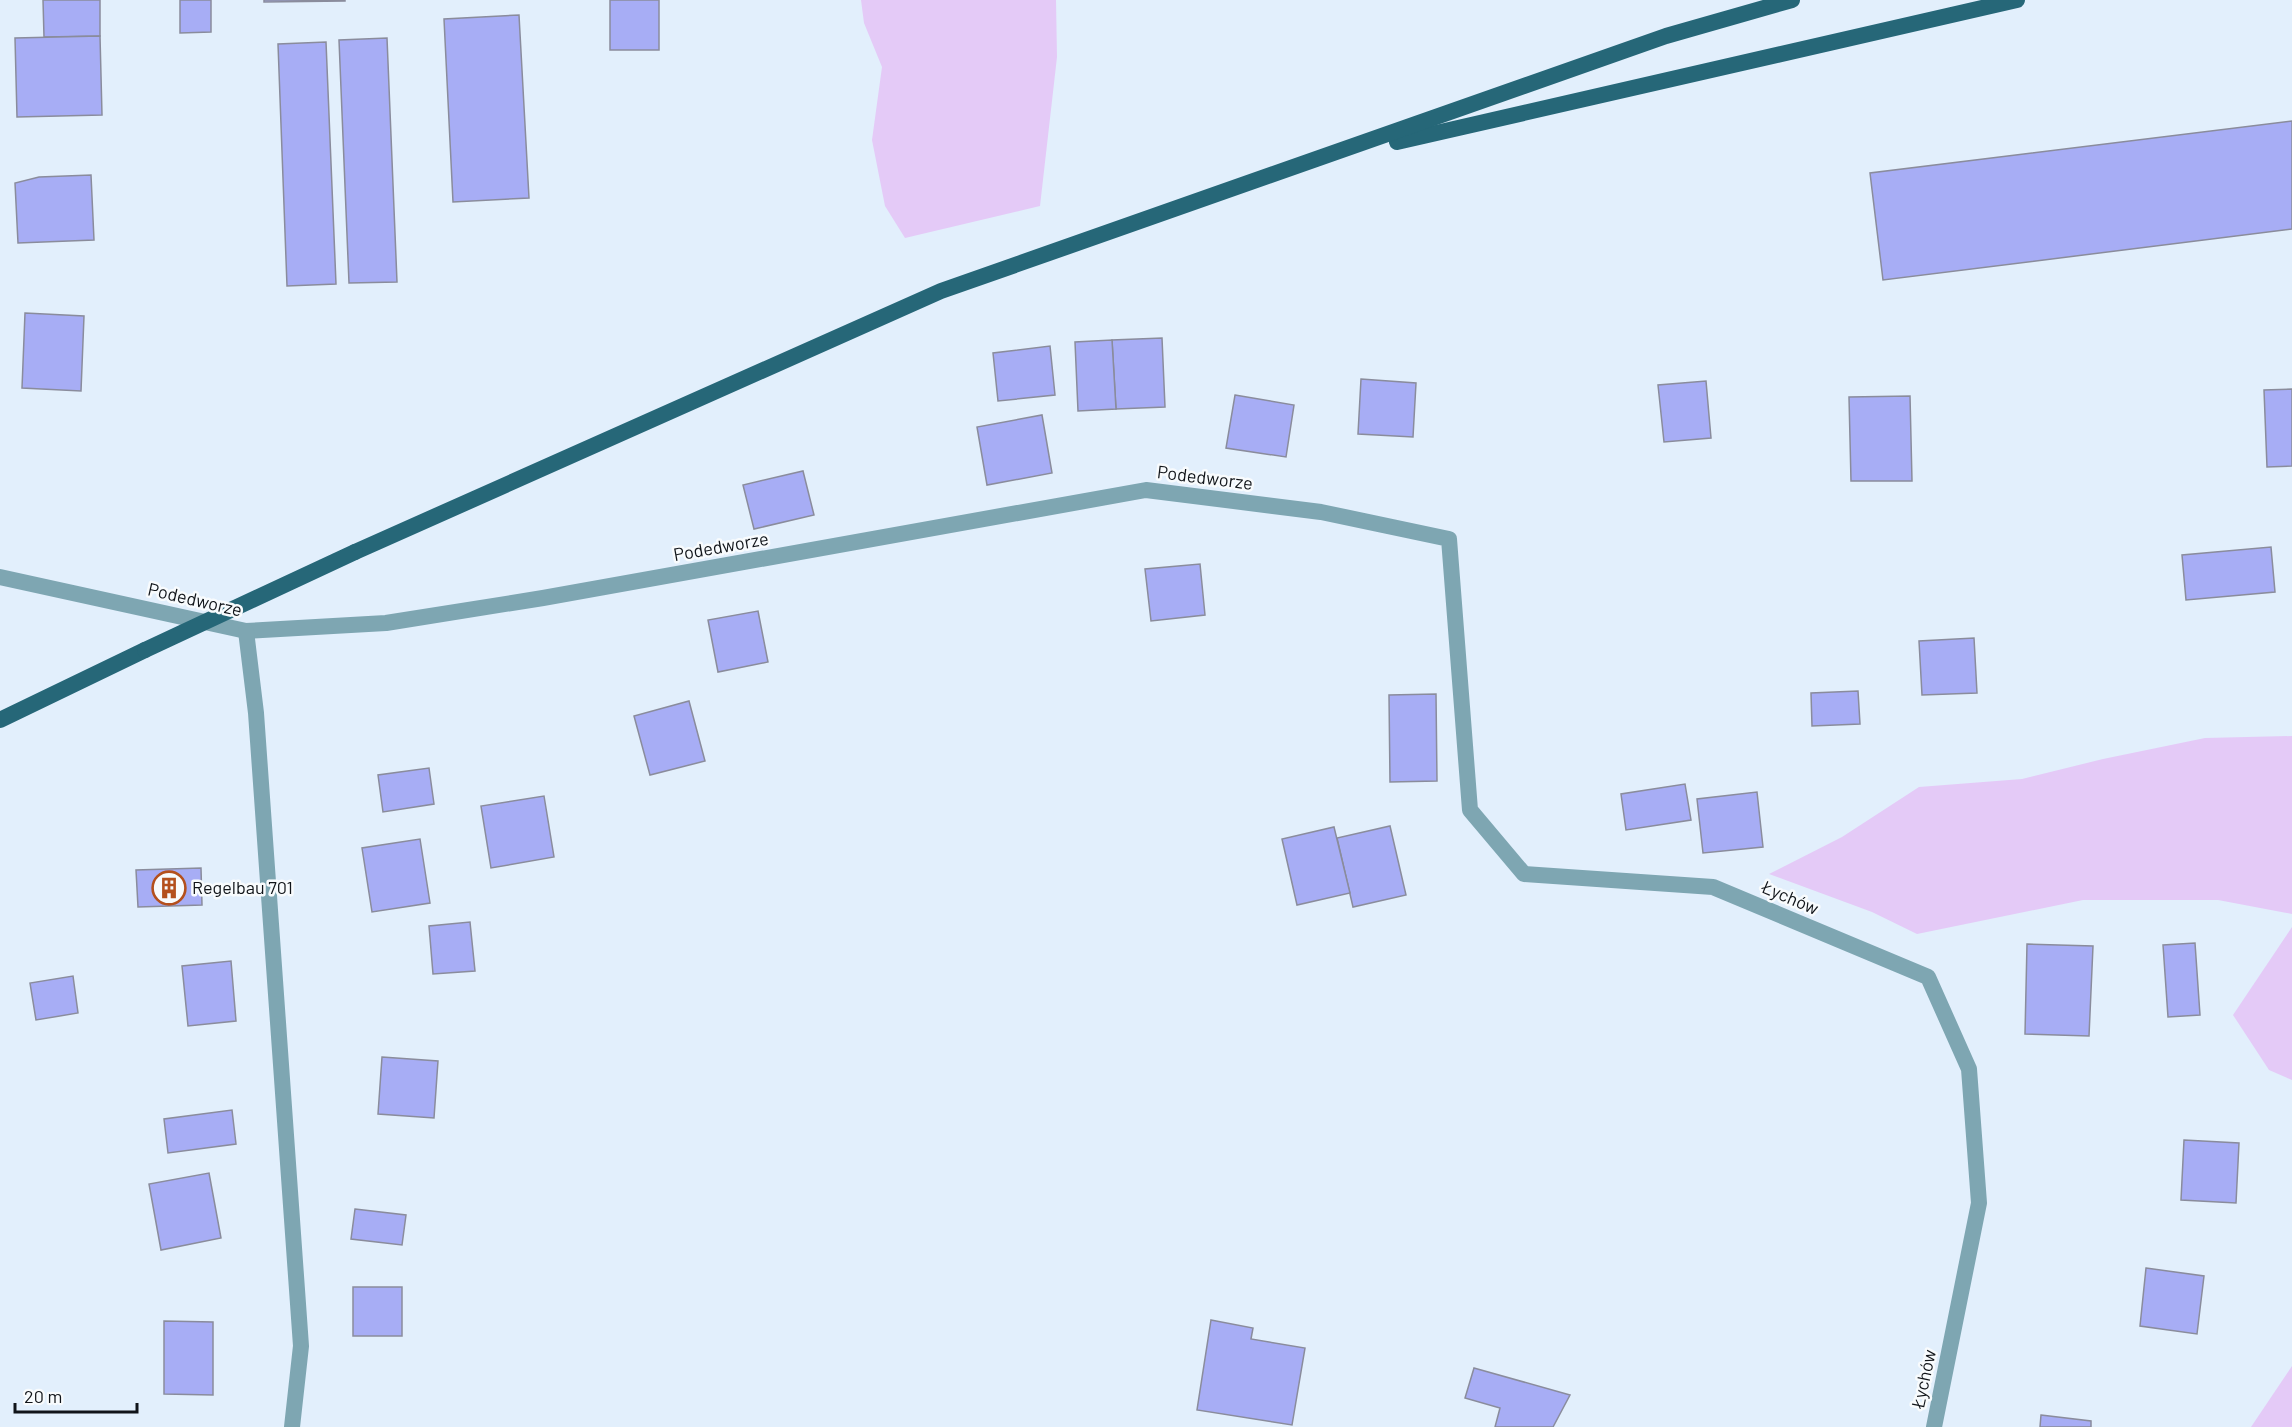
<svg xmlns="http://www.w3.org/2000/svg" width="2292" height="1427" font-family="Barlow,sans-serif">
<rect width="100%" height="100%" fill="#e2effc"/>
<!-- green -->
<g fill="#e4caf7">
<polygon points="861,0 1056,0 1057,57 1040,206 905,238 885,206 872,140 882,67 864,23"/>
<polygon points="2292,736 2292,914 2218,900 2083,900 1917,934 1872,912 1769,874 1842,837 1919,787 2022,779 2103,759 2205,738"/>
<polygon points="2292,927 2292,1080 2269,1070 2233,1015"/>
<polygon points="2292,1366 2292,1427 2251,1427"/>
</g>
<!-- building -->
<g fill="#a7adf5" stroke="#8a8c9c" stroke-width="1.5">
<polygon points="43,0 100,0 100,36 44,37"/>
<polygon points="180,0 211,0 211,32 180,33"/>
<polygon points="264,0 345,0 345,1 264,2"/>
<rect x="610" y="0" width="49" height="50"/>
<polygon points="519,15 529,198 453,202 444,19"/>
<polygon points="100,36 102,115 17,117 15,38"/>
<polygon points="387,38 397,282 349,283 339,40"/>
<polygon points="326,42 336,284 287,286 278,44"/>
<polygon points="2292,121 2292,229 1883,280 1870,173"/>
<polygon points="91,175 94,240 18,243 15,183 39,177"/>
<polygon points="25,313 84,316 81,391 22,388"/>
<polygon points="1162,338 1165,407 1116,409 1112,340"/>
<polygon points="1112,340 1116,409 1078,411 1075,342"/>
<polygon points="1050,346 1055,395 998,401 993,353"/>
<polygon points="1361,379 1416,383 1413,437 1358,434"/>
<polygon points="1706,381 1711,438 1664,442 1658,385"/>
<polygon points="2292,389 2292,466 2267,467 2264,390"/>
<polygon points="1235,395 1294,405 1286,457 1226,448"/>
<polygon points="1910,396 1912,481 1851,481 1849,397"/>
<polygon points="1042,415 1052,473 987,485 977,427"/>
<polygon points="803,471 814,515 754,529 743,485"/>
<polygon points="2271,547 2275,592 2186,600 2182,555"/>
<polygon points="1200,564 1205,615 1151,621 1145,569"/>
<polygon points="758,611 768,662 718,672 708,620"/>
<polygon points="1974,638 1977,693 1922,695 1919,641"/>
<polygon points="1858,691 1860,724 1812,726 1811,693"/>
<polygon points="1436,694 1437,781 1390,782 1389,695"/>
<polygon points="689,701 705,761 650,775 634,716"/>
<polygon points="429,768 434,804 383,812 378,775"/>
<polygon points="1685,784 1691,820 1626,830 1621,794"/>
<polygon points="1757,792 1763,847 1703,853 1697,799"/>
<polygon points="544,796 554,857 491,868 481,806"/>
<polygon points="1390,826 1406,895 1353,907 1337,838"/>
<polygon points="1334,827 1350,893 1297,905 1282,839"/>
<polygon points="420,839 430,903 372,912 362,848"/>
<polygon points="201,868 202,905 138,907 136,870"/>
<polygon points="470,922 475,971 433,974 429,926"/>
<polygon points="2195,943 2200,1015 2168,1017 2163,945"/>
<polygon points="2027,944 2093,946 2089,1036 2025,1034"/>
<polygon points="231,961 236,1021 188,1026 182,966"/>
<polygon points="73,976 78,1013 36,1020 30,983"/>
<polygon points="382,1057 438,1061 434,1118 378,1114"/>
<polygon points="232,1110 236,1144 168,1153 164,1119"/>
<polygon points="2184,1140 2239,1143 2236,1203 2181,1200"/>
<polygon points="209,1173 221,1238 161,1250 149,1184"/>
<polygon points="355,1209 406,1215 402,1245 351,1239"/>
<polygon points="2146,1268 2204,1276 2197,1334 2140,1326"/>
<rect x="353" y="1287" width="49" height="49"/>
<polygon points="1211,1320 1253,1328 1251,1339 1305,1348 1292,1425 1197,1410"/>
<polygon points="164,1321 213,1322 213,1395 164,1394"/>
<polygon points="1474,1368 1570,1395 1553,1427 1495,1427 1500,1408 1465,1398"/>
<polygon points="2041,1415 2091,1421 2091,1427 2040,1427"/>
</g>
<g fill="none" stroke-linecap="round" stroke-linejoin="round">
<!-- minor -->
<g stroke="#7ea6b2" stroke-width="16">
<polyline points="0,577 246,631 386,623 543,598 1146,490 1321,512 1449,539 1470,810 1524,874 1713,887 1928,977 1969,1069 1979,1203 1934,1427"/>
<polyline points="246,631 256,713 301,1346 292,1427"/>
</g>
<!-- primary -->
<g stroke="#266778" stroke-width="16">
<polyline points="1397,142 2017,0"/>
<polyline points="355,552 941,291 1666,36 1792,0"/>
<polyline points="0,720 145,650"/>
</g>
<!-- primary-bridge -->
<polyline stroke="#266778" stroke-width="16" points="145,650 355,552"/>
</g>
<!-- icons -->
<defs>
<symbol id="building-ring" viewBox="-11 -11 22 22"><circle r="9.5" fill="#f8fbfd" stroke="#b4501d" stroke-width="1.5"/><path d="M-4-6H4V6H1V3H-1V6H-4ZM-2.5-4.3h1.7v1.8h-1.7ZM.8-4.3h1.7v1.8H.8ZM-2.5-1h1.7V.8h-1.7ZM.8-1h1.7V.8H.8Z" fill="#b4501d"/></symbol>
</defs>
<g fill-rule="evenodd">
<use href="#building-ring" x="150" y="869" width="38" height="38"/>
</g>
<g text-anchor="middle" stroke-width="5" stroke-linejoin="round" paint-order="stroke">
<!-- street labels -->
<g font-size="18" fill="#101419" stroke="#f8fbfd">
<text transform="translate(1205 478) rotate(7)" y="6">Podedworze</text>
<text transform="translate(721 547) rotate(-10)" y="6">Podedworze</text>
<text transform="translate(195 600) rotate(13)" y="6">Podedworze</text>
<text transform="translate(1790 898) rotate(23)" y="6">Łychów</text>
<text transform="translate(1924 1379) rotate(-78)" y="6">Łychów</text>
</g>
<!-- poi labels -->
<g font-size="18" fill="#101419" stroke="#f8fbfd" text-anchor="start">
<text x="192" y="894">Regelbau 701</text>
</g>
</g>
<!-- scale -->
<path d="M15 1403v9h122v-9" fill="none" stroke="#101419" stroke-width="3"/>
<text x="24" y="1403" font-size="18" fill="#101419" stroke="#f8fbfd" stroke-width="4.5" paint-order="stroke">20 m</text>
</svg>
